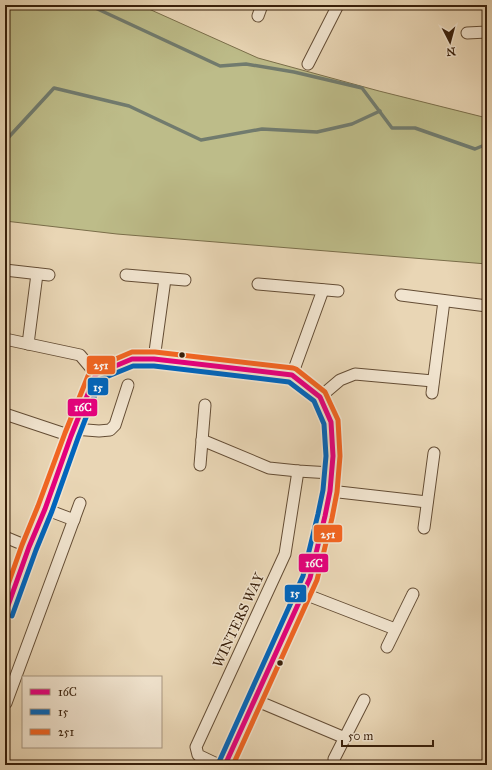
<svg xmlns="http://www.w3.org/2000/svg" width="492" height="770" font-family="'IM FELL Great Primer',serif">
<rect width="100%" height="100%" fill="#e9d6b5"/>
<filter id="stains"><feTurbulence type="fractalNoise" baseFrequency=".005" numOctaves="4"/><feColorMatrix values="0 0 0 0 .2 0 0 0 0 .09 0 0 0 0 .02 0 0 0 .5 -.17"/></filter>
<radialGradient id="worn" r=".72"><stop offset=".6" stop-color="#630" stop-opacity="0"/><stop offset="1" stop-color="#630" stop-opacity=".3"/></radialGradient>
<!-- green -->
<polygon fill="#bdbc89" stroke="#7a6e4a" points="5,5 140,5 258,58 379,91 487,118 487,264 117,234 5,221"/>
<g fill="none" stroke-linecap="round" stroke-linejoin="round">
<!-- stream -->
<g stroke="#717b6e" stroke-width="3.5">
<polyline points="89,5 220,66 246,64 294,72 362,88 392,128 415,128 475,149 487,144"/>
<polyline points="5,138 7,139 54,88 129,106 201,140 262,129 317,132 352,124 380,111"/>
</g>
<defs>
<g id="minor">
<polyline points="258,16 262,5"/>
<polyline points="467,33 487,32"/>
<polyline points="308,64 338,5"/>
<polyline points="5,270 49,275"/>
<polyline points="126,275 185,280"/>
<polyline points="258,284 338,291"/>
<polyline points="401,295 487,306"/>
<polyline points="5,339 80,355 96,374"/>
<polyline points="28,344 37,274"/>
<polyline points="154,359 165,279"/>
<polyline points="292,375 323,290"/>
<polyline points="432,393 444,301"/>
<polyline points="320,397 340,380 355,374 433,381"/>
<polyline points="5,414 71,436"/>
<polyline points="74,429 99,431 110,430 115,425 128,385"/>
<polyline points="202,440 269,468 298,471 331,473"/>
<polyline points="200,465 205,405"/>
<polyline points="330,491 427,502"/>
<polyline points="45,509 74,520"/>
<polyline points="424,528 434,453"/>
<polyline points="5,537 29,547"/>
<polyline points="302,593 395,629"/>
<polyline points="5,614 29,547 45,509 71,436 96,374 132,359 154,359 292,375 320,397 331,422 333,456 330,491 325,516 310,578 225,765"/>
<polyline points="387,647 413,594"/>
<polyline points="255,700 345,738"/>
<polyline points="5,702 6,703 80,503"/>
<polyline points="334,759 364,700"/>
<polyline points="219,765 198,755 196,747 285,554 298,471"/>
</g>
</defs>
<!-- minor casing -->
<use href="#minor" stroke="#644d35" stroke-width="13"/>
<!-- minor -->
<use href="#minor" stroke="#f1e4cf" stroke-width="11"/>
<defs>
<polyline id="bus-1" points="5,614 29,547 45,509 71,436 96,374 132,359 154,359 292,375 320,397 331,422 333,456 330,491 325,516 310,578 225,765"/>
<polyline id="bus-2" points="12,616 36,550 52,511 78,438 101,379 133,366 154,366 289,382 314,401 324,424 326,456 323,490 318,514 303,576 219,762"/>
<polyline id="bus-3" points="5,593 22,545 38,506 65,433 90,371 92,369 132,352 155,352 293,368 296,369 325,392 338,420 340,456 337,492 332,518 317,580 233,765"/>
</defs>
<!-- bus-1 casing -->
<use href="#bus-1" stroke="#f1e4cf" stroke-width="8"/>
<!-- bus-2 casing -->
<use href="#bus-2" stroke="#f1e4cf" stroke-width="8"/>
<!-- bus-3 casing -->
<use href="#bus-3" stroke="#f1e4cf" stroke-width="8"/>
<!-- bus-1 -->
<use href="#bus-1" stroke="#e5007d" stroke-width="5"/>
<!-- bus-2 -->
<use href="#bus-2" stroke="#0065bd" stroke-width="5"/>
<!-- bus-3 -->
<use href="#bus-3" stroke="#f26522" stroke-width="5"/>
</g>
<!-- markers -->
<g fill="#381f0a" stroke="#f1e4cf" stroke-width="1.5">
<circle cx="182" cy="355" r="3.5"/>
<circle cx="280" cy="663" r="3.5"/>
</g>
<g text-anchor="middle" stroke-width="3" stroke-linejoin="round" paint-order="stroke">
<!-- street labels -->
<g font-size="14" fill="#381f0a" stroke="#f1e4cf">
<text transform="translate(238 620) rotate(-65)" y="5">WINTERS WAY</text>
</g>
</g>
<g stroke="#f1e4cf" stroke-width="1.5">
<rect x="86" y="355" width="30" height="20" rx="4" fill="#f26522"/>
<rect x="87" y="377" width="22" height="19" rx="4" fill="#0065bd"/>
<rect x="67" y="398" width="31" height="19" rx="4" fill="#e5007d"/>
<rect x="313" y="524" width="30" height="19" rx="4" fill="#f26522"/>
<rect x="298" y="553" width="31" height="20" rx="4" fill="#e5007d"/>
<rect x="284" y="584" width="23" height="19" rx="4" fill="#0065bd"/>
</g>
<g font-size="11" text-anchor="middle" font-weight="bold" fill="#fff">
<text x="101" y="369">251</text>
<text x="98" y="391">15</text>
<text x="83" y="411">16C</text>
<text x="328" y="538">251</text>
<text x="314" y="567">16C</text>
<text x="295" y="597">15</text>
</g>
<!-- margin -->
<rect width="492" height="770" fill="none" stroke="#e9d6b5" stroke-width="20"/>
<rect x="6" y="6" width="480" height="758" fill="none" stroke="#381f0a" stroke-width="2"/>
<rect x="10" y="10" width="472" height="750" fill="none" stroke="#381f0a"/>
<!-- legend -->
<rect x="22" y="676" width="140" height="72" fill="#f1e4cf" stroke="#a79580"/>
<rect x="30" y="689" width="20" height="6" fill="#e5007d" stroke="#a79580"/>
<text x="58" y="696" font-size="12" fill="#381f0a">16C</text>
<rect x="30" y="709" width="20" height="6" fill="#0065bd" stroke="#a79580"/>
<text x="58" y="716" font-size="12" fill="#381f0a">15</text>
<rect x="30" y="729" width="20" height="6" fill="#f26522" stroke="#a79580"/>
<text x="58" y="736" font-size="12" fill="#381f0a">251</text>
<!-- north arrow -->
<g transform="translate(450 42) rotate(174)" stroke="#f1e4cf" stroke-width="3" paint-order="stroke">
<path d="M0-3L7 15L0 10L-7 15Z" fill="#381f0a"/>
<text y="-6" font-size="11" font-weight="bold" text-anchor="middle" fill="#381f0a">N</text>
</g>
<!-- scale -->
<path d="M342 740v6h91v-6" fill="none" stroke="#381f0a" stroke-width="2"/>
<text x="348" y="740" font-size="12" fill="#381f0a" stroke="#f1e4cf" stroke-width="3" paint-order="stroke">50 m</text>
<rect width="100%" height="100%" filter="url(#stains)"/>
<rect width="100%" height="100%" fill="url(#worn)"/>
</svg>
